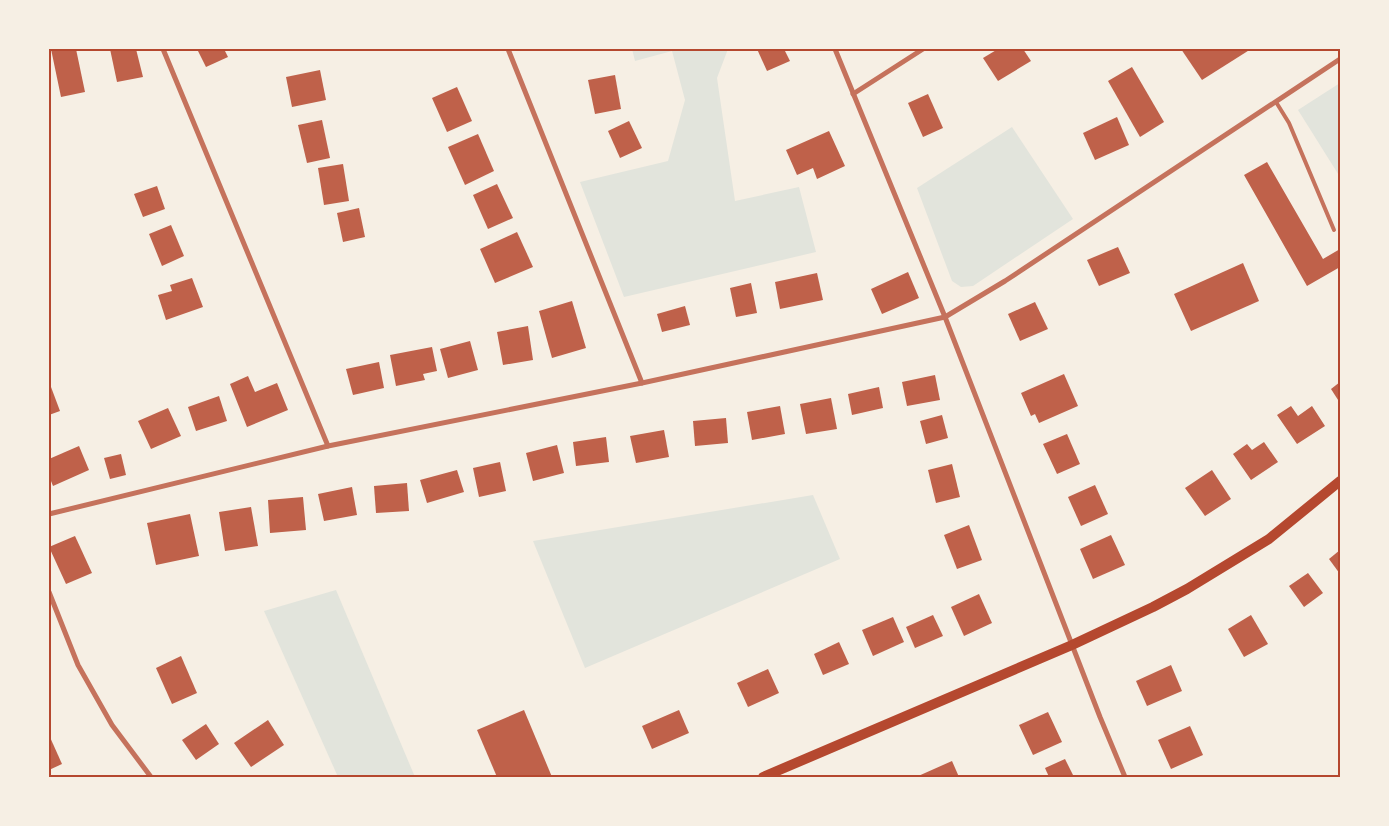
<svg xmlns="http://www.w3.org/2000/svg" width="1389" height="826" font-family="'PT Sans Narrow',sans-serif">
<rect width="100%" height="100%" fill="#f6efe4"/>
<!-- green -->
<g fill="#e2e4dc">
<polygon points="632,49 728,49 717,78 735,201 799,187 816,252 624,297 580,182 668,161 685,100 672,51 635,61"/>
<polygon points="1340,83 1340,177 1298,110"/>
<polygon points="1012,127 1073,219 973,286 961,287 952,281 917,188"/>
<polygon points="813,495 840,559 585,668 533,541"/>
<polygon points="336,590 415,777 338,777 264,611"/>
</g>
<!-- building -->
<g fill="#bf614a">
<polygon points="51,49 76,49 85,92 61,97"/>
<polygon points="110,49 136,49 143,77 117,82"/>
<polygon points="197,49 224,49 228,57 206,67"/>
<polygon points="757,49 784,49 790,61 767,71"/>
<polygon points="998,49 1023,49 1031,61 998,81 983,58"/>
<polygon points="1181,49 1251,49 1202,80"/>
<polygon points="1132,67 1164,122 1140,137 1108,81"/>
<polygon points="320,70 326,100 292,107 286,77"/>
<polygon points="615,75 621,109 595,114 588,80"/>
<polygon points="457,87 472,121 447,132 432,98"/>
<polygon points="928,94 943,128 923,137 908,103"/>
<polygon points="1117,117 1129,145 1095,160 1083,133"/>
<polygon points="322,120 330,158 307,163 298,125"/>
<polygon points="629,121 642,148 620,158 608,131"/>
<polygon points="829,131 845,166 817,179 813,168 797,175 786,150"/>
<polygon points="478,134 494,171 465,185 448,147"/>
<polygon points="1267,162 1323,259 1340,249 1340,267 1307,286 1244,175"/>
<polygon points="343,164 349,201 324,205 318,168"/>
<polygon points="497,184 513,218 488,229 473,195"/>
<polygon points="157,186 165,209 143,217 134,194"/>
<polygon points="359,208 365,237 343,242 337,213"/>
<polygon points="171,225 184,256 162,266 149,234"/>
<polygon points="517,232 533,267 495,283 480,249"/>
<polygon points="1118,247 1130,273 1099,286 1087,260"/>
<polygon points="1243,263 1259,301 1191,331 1174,294"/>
<polygon points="908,272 919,298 882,314 871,289"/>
<polygon points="817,273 823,300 780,309 775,282"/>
<polygon points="192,278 203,307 166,320 158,295 172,291 170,285"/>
<polygon points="751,283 757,313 736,317 730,288"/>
<polygon points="572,301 586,348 552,358 539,311"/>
<polygon points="1035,302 1048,329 1020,341 1008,314"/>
<polygon points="685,306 690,325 662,332 657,314"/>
<polygon points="528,326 533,360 503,365 497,332"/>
<polygon points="470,341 478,370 448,378 440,349"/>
<polygon points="432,347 437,371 423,374 425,380 396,386 390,355"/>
<polygon points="379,362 384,388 353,395 346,369"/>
<polygon points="1064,374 1078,406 1039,423 1035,414 1031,416 1021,393"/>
<polygon points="935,375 940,400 907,406 902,382"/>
<polygon points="248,376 255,392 277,383 288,410 247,427 230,384"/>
<polygon points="1340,382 1340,403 1331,389"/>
<polygon points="51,387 60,411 49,415 49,388"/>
<polygon points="879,387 883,408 852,415 848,394"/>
<polygon points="219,396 227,421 196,431 188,407"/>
<polygon points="831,398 837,429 806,434 800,404"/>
<polygon points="780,406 785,434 752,440 747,412"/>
<polygon points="1291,406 1298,416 1312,406 1325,426 1297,444 1277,415"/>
<polygon points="168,408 181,436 151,449 138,421"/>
<polygon points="942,415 948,438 926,444 920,421"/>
<polygon points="726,418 728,443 695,446 693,421"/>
<polygon points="664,430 669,457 636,463 630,436"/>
<polygon points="1067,434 1080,464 1057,474 1043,444"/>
<polygon points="606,437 609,462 576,466 573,442"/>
<polygon points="1264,442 1278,462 1251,480 1233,454 1247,444 1252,450"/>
<polygon points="557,445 564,473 533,481 526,453"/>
<polygon points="79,446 89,470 53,486 49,476 49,459"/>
<polygon points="121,454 126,475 110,479 104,458"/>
<polygon points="500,462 506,491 479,497 473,468"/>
<polygon points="952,464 960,497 936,503 928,470"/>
<polygon points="457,470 464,492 427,503 420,480"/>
<polygon points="1212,470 1231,499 1205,516 1185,488"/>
<polygon points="407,483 409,511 376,513 374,486"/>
<polygon points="1095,485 1108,514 1081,526 1068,497"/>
<polygon points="352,487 357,515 324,521 318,494"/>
<polygon points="303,497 306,530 270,533 268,500"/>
<polygon points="251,507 258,546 225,551 219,512"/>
<polygon points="190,514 199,556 156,565 147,523"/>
<polygon points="969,525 982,560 957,569 944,535"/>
<polygon points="1111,535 1125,565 1093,579 1080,549"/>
<polygon points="75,536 92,573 66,584 49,547"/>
<polygon points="1340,550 1340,574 1329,559"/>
<polygon points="1308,573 1323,593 1304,607 1289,586"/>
<polygon points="979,594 992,623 964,636 951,607"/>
<polygon points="933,615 943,636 915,648 906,627"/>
<polygon points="1251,615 1268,644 1244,657 1228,629"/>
<polygon points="893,617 904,642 873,656 862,630"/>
<polygon points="839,642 849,664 823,675 814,654"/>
<polygon points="181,656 197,693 172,704 156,668"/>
<polygon points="1171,665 1182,691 1147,706 1136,681"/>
<polygon points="768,669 779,693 748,707 737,683"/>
<polygon points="524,710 552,777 497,777 477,730"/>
<polygon points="679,710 689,733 652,749 642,726"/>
<polygon points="1048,712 1062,742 1033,755 1019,725"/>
<polygon points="268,720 284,745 251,767 234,743"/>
<polygon points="206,724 219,744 196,760 182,740"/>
<polygon points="1190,726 1203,755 1171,769 1158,740"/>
<polygon points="49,735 62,764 49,770"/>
<polygon points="1065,759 1074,777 1049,777 1045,768"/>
<polygon points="952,761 959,777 916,777"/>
</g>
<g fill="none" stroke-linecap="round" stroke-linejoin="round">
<!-- service -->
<polyline stroke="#c5725c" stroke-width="4" points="1276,102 1289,123 1334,230"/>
<!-- minor -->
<g stroke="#c5725c" stroke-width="5">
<polyline points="163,49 328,446"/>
<polyline points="508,49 642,383"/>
<polyline points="835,49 945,317 1100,717 1125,777"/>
<polyline points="853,94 923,49"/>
<polyline points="49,514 328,446 642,383 945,317 1005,281 1340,59"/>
<polyline points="49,592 78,665 112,725 151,777"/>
</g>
<!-- secondary -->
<polyline stroke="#b5482f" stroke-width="10" points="763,777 1072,645 1153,607 1187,589 1269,539 1340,481"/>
</g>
<!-- border -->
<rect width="1389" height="826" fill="none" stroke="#f6efe4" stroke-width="100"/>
<rect x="50" y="50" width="1289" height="726" fill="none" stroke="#b5482f" stroke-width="2"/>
</svg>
